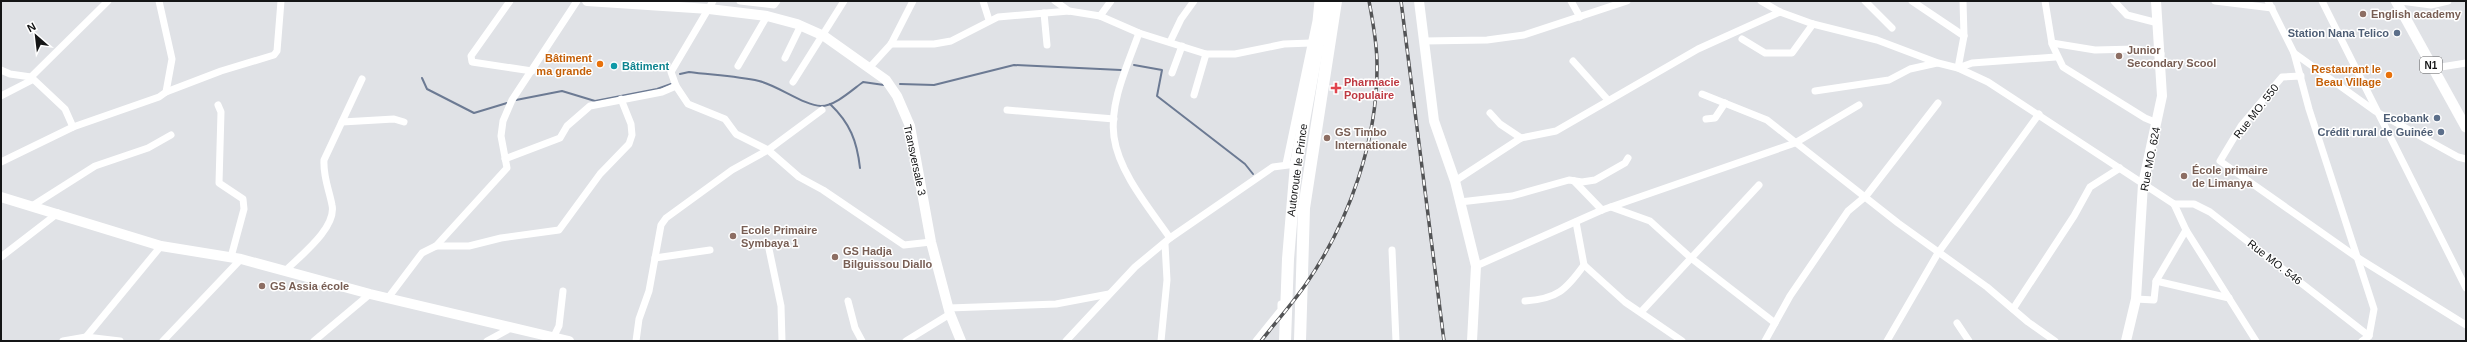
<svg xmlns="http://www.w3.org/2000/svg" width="2467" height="342" font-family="Arial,sans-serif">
<rect width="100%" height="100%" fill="#e0e2e6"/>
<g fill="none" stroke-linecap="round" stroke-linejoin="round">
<!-- stream -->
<g stroke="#6c7a93" stroke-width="2">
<polyline points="1134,65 1162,70 1157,96 1245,164 1253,174"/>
<path d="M 680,74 L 689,72 C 712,75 736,76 759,81 C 777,85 805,106 821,106 C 835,106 852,90 863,82 L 884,85"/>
<polyline points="422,78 427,89 474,113 507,103"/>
<polyline points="900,84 934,85 1014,65 1121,70"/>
<polyline points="516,100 562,91 595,101 657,89 671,84"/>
<path d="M 830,104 C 850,123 857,141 860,168"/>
</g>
<!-- street -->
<g stroke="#fff" stroke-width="7">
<polyline points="510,1 471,56 472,62 532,71"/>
<polyline points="713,1 671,72 676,86 688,104 725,119 736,134 768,150 799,177 823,190 904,245 931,242"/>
<polyline points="740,1 774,5 777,1"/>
<polyline points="983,1 989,20"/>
<polyline points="1055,1 1069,11"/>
<polyline points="1571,1 1580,17"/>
<polyline points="1761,1 1780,12 1813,24 1877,40 1938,63 1958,68 1988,82 2174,204 2186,230 2256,341"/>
<polyline points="1865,1 1892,28"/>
<polyline points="1912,1 1964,36"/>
<polyline points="1963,1 1964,36 1958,68 1972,63 2056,57"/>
<polyline points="2045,1 2052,44 2063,67 2145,118 2157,123"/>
<polyline points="2114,1 2127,15 2158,23"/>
<polyline points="2215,1 2272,8"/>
<polyline points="2268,1 2294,53 2375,111 2458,157 2466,159"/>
<polyline points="2322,1 2466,288"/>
<polyline points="2401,1 2431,5 2448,1"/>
<polyline points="1044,13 1047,45"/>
<polyline points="1100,16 1111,1"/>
<path d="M 1139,33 C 1128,64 1109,103 1114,137 C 1119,173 1150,209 1170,238"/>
<polyline points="1742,39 1765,53 1792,53 1813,24"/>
<polyline points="1424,41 1487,40 1524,35 1627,1"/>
<polyline points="1170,42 1181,19 1194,1"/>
<polyline points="2052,43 2095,50 2136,49 2161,54"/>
<polyline points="891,44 934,44 951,41 998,17 1069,11 1100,16 1139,33 1206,54 1235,54 1284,44 1311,43"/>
<polyline points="2294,53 2309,109 2374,309 2369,336 2362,341"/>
<polyline points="785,58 801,25"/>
<polyline points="1573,61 1608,100"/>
<polyline points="738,66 767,16"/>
<polyline points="870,67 891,44 913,1"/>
<polyline points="2441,67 2466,63"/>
<polyline points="1,70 10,74 31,77 65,109 73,127"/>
<polyline points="1172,73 1182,46"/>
<polyline points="2301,76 2282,77 2241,126 2220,161 2355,256 2466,325"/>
<polyline points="31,77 108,1"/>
<polyline points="793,82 844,1"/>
<polyline points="1815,91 1889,80 1910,69 1937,63"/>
<polyline points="166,92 221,71 274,55 277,51 281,1"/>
<polyline points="1702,94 1767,120 1898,223 1987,287 2028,322 2055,341"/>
<polyline points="1194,95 1206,54"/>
<polyline points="1,96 32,80"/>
<polyline points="218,105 221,112 219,183 243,199 244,209 231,257"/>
<polyline points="1007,110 1114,119"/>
<polyline points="1490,113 1500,124 1521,138"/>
<polyline points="1706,119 1715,118 1725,103"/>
<polyline points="342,122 394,119 404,122"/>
<polyline points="505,159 560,138 567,126 590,106 662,92 676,86"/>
<polyline points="1,162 73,127 159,97 166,92 172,59 159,1"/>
<polyline points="1286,164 1316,21 1318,1"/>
<polyline points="1455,181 1521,138 1556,131 1698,49 1780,12"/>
<polyline points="1574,181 1602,210"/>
<polyline points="1460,202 1512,196 1569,180 1582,182 1595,180 1625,163 1628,158"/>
<polyline points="2174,204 2194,204 2210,212 2369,336"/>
<polyline points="32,206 95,166 148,148 171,135"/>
<polyline points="1611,207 1650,221 1691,258 1775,323"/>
<polyline points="1576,222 1584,265 1625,302 1682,341"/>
<polyline points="436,246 469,246 501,238 559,230 600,174 629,144 632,135 631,124 621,99"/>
<polyline points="769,249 781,306 782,341"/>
<polyline points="1392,250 1396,341"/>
<polyline points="1,257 58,213"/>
<polyline points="655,258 710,250"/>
<polyline points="1476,266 1602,210 1795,143 1859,105"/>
<path d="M 285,271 C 300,256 337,228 332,205 C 329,189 323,177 324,160 L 362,79"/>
<polyline points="2156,281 2229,298"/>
<polyline points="388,298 422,253 436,246 507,168 501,136 503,121 512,100 577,1"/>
<polyline points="2136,299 2154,300 2156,281 2186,230"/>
<polyline points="848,301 855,328 862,341"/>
<path d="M 1525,301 C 1557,299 1566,290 1584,265"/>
<polyline points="949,308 1056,304 1109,294"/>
<polyline points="2013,309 2074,216 2090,187 2120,168"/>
<polyline points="1641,312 1759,185"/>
<polyline points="1957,323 1969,341"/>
<polyline points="554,336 559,326 563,291"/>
<polyline points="86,337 161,246"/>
<polyline points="63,341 86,337 120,341"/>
<polyline points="163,341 241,259"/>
<polyline points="314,341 370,294"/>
<polyline points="487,341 511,328"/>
<polyline points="636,341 639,319 649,291 661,225 666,218 732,170 768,150 822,110"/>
<polyline points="906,341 950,314"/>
<polyline points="1066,341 1135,267 1170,238 1273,167 1296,164"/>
<polyline points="1161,341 1167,280 1165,244"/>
<polyline points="1256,341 1281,310 1281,304"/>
<polyline points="1765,341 1790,296 1848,211 1866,196 1938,103"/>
<polyline points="1887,341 1938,253 2039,114"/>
</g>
<!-- secondary -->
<g stroke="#fff" stroke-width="10">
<polyline points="587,1 709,9 767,16 797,24 824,36 886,80 897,96 910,126 931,242 950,314 961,341"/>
<polyline points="1419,1 1434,121 1455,181 1476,266 1472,341"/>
<polyline points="1,197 161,246 241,259 370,294 569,341"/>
<polyline points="2126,341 2136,299 2143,184 2162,96 2156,1"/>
</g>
<!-- primary -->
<g stroke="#fff" stroke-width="12">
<polyline points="1285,341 1288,259 1296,164 1326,1"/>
<polyline points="1300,341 1304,208 1336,1"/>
</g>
<!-- highway -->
<polygon fill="#fff" fill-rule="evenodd" points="2390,1 2402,1 2466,117 2466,133 2462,131"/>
<defs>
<g id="rail">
<polyline points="1401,1 1444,341"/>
<path d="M 1261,341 C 1276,322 1292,304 1306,284 C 1349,222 1378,140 1377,64 C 1377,43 1373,22 1369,1"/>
</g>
</defs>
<!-- rail casing -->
<use href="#rail" stroke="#535456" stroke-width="3.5"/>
<!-- rail -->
<use href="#rail" stroke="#fff" stroke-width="2" stroke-dasharray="6" stroke-linecap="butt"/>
</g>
<!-- markers -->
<g fill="#8d6e63" stroke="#fff" stroke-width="1.5">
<circle cx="2363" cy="14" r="4"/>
<circle cx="2119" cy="56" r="4"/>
<circle cx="1327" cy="138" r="4"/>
<circle cx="2184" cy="176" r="4"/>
<circle cx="733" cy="236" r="4"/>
<circle cx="835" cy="257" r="4"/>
<circle cx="262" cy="286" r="4"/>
</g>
<g fill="#5c6f8a" stroke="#fff" stroke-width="1.5">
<circle cx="2397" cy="33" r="4"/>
<circle cx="2437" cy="118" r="4"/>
<circle cx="2441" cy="132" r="4"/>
</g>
<g fill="#e8710a" stroke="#fff" stroke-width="1.5">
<circle cx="600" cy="64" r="4"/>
<circle cx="2389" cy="75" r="4"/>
</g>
<circle fill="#0f9aa8" stroke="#fff" stroke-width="1.5" cx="614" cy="66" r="4"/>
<path fill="#e0444e" stroke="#fff" stroke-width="1.5" d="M1334 82h4v4h4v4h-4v4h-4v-4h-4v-4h4z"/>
<g text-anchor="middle" stroke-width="3" stroke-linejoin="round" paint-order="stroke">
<!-- shield labels -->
<rect fill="#fff" stroke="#5a5b5c" stroke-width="1" x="2420" y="57" width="22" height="16" rx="3"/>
<g font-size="10" font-weight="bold" fill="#141516">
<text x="2431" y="69">N1</text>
</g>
<!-- education labels -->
<g font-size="11" font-weight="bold" fill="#785e54" stroke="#fff" text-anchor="start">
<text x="2371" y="18">English academy</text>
<text x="2127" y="54">Junior<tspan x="2127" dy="13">Secondary Scool</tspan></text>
<text x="1335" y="136">GS Timbo<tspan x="1335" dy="13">Internationale</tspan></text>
<text x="2192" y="174">École primaire<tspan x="2192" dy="13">de Limanya</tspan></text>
<text x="741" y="234">Ecole Primaire<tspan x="741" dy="13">Symbaya 1</tspan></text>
<text x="843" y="255">GS Hadja<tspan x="843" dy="13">Bilguissou Diallo</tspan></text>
<text x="270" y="290">GS Assia école</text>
</g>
<!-- service labels -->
<g font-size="11" font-weight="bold" fill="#4e5e75" stroke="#fff" text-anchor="end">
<text x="2389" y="37">Station Nana Telico</text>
<text x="2429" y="122">Ecobank</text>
<text x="2433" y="136">Crédit rural de Guinée</text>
</g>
<!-- food labels -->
<g font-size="11" font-weight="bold" fill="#c56008" stroke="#fff" text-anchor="end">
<text x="592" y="62">Bâtiment<tspan x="592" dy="13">ma grande</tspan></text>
<text x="2381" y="73">Restaurant le<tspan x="2381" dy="13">Beau Village</tspan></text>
</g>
<!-- culture labels -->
<g font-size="11" font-weight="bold" fill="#0d838f" stroke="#fff" text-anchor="start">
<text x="622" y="70">Bâtiment</text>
</g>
<!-- health labels -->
<g font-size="11" font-weight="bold" fill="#be3a42" stroke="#fff" text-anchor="start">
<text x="1344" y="86">Pharmacie<tspan x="1344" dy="13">Populaire</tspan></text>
</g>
<!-- street labels -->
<g font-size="11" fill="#141516" stroke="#fff">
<text transform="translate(2256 111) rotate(-52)" y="4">Rue MO. 550</text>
<text transform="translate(2150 159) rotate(-79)" y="4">Rue MO. 624</text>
<text transform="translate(915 160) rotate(78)" y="4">Transversale 3</text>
<text transform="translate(1297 170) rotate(-82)" y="4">Autoroute le Prince</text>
<text transform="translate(2275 262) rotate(38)" y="4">Rue MO. 546</text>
</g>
</g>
<!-- border -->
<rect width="2467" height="342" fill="none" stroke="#141516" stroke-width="4"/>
<!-- north arrow -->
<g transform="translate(36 36) rotate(332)" stroke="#ffffff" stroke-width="3" paint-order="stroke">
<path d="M0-3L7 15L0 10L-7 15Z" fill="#141516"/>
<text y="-6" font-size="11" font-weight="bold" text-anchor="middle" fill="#141516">N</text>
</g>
</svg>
